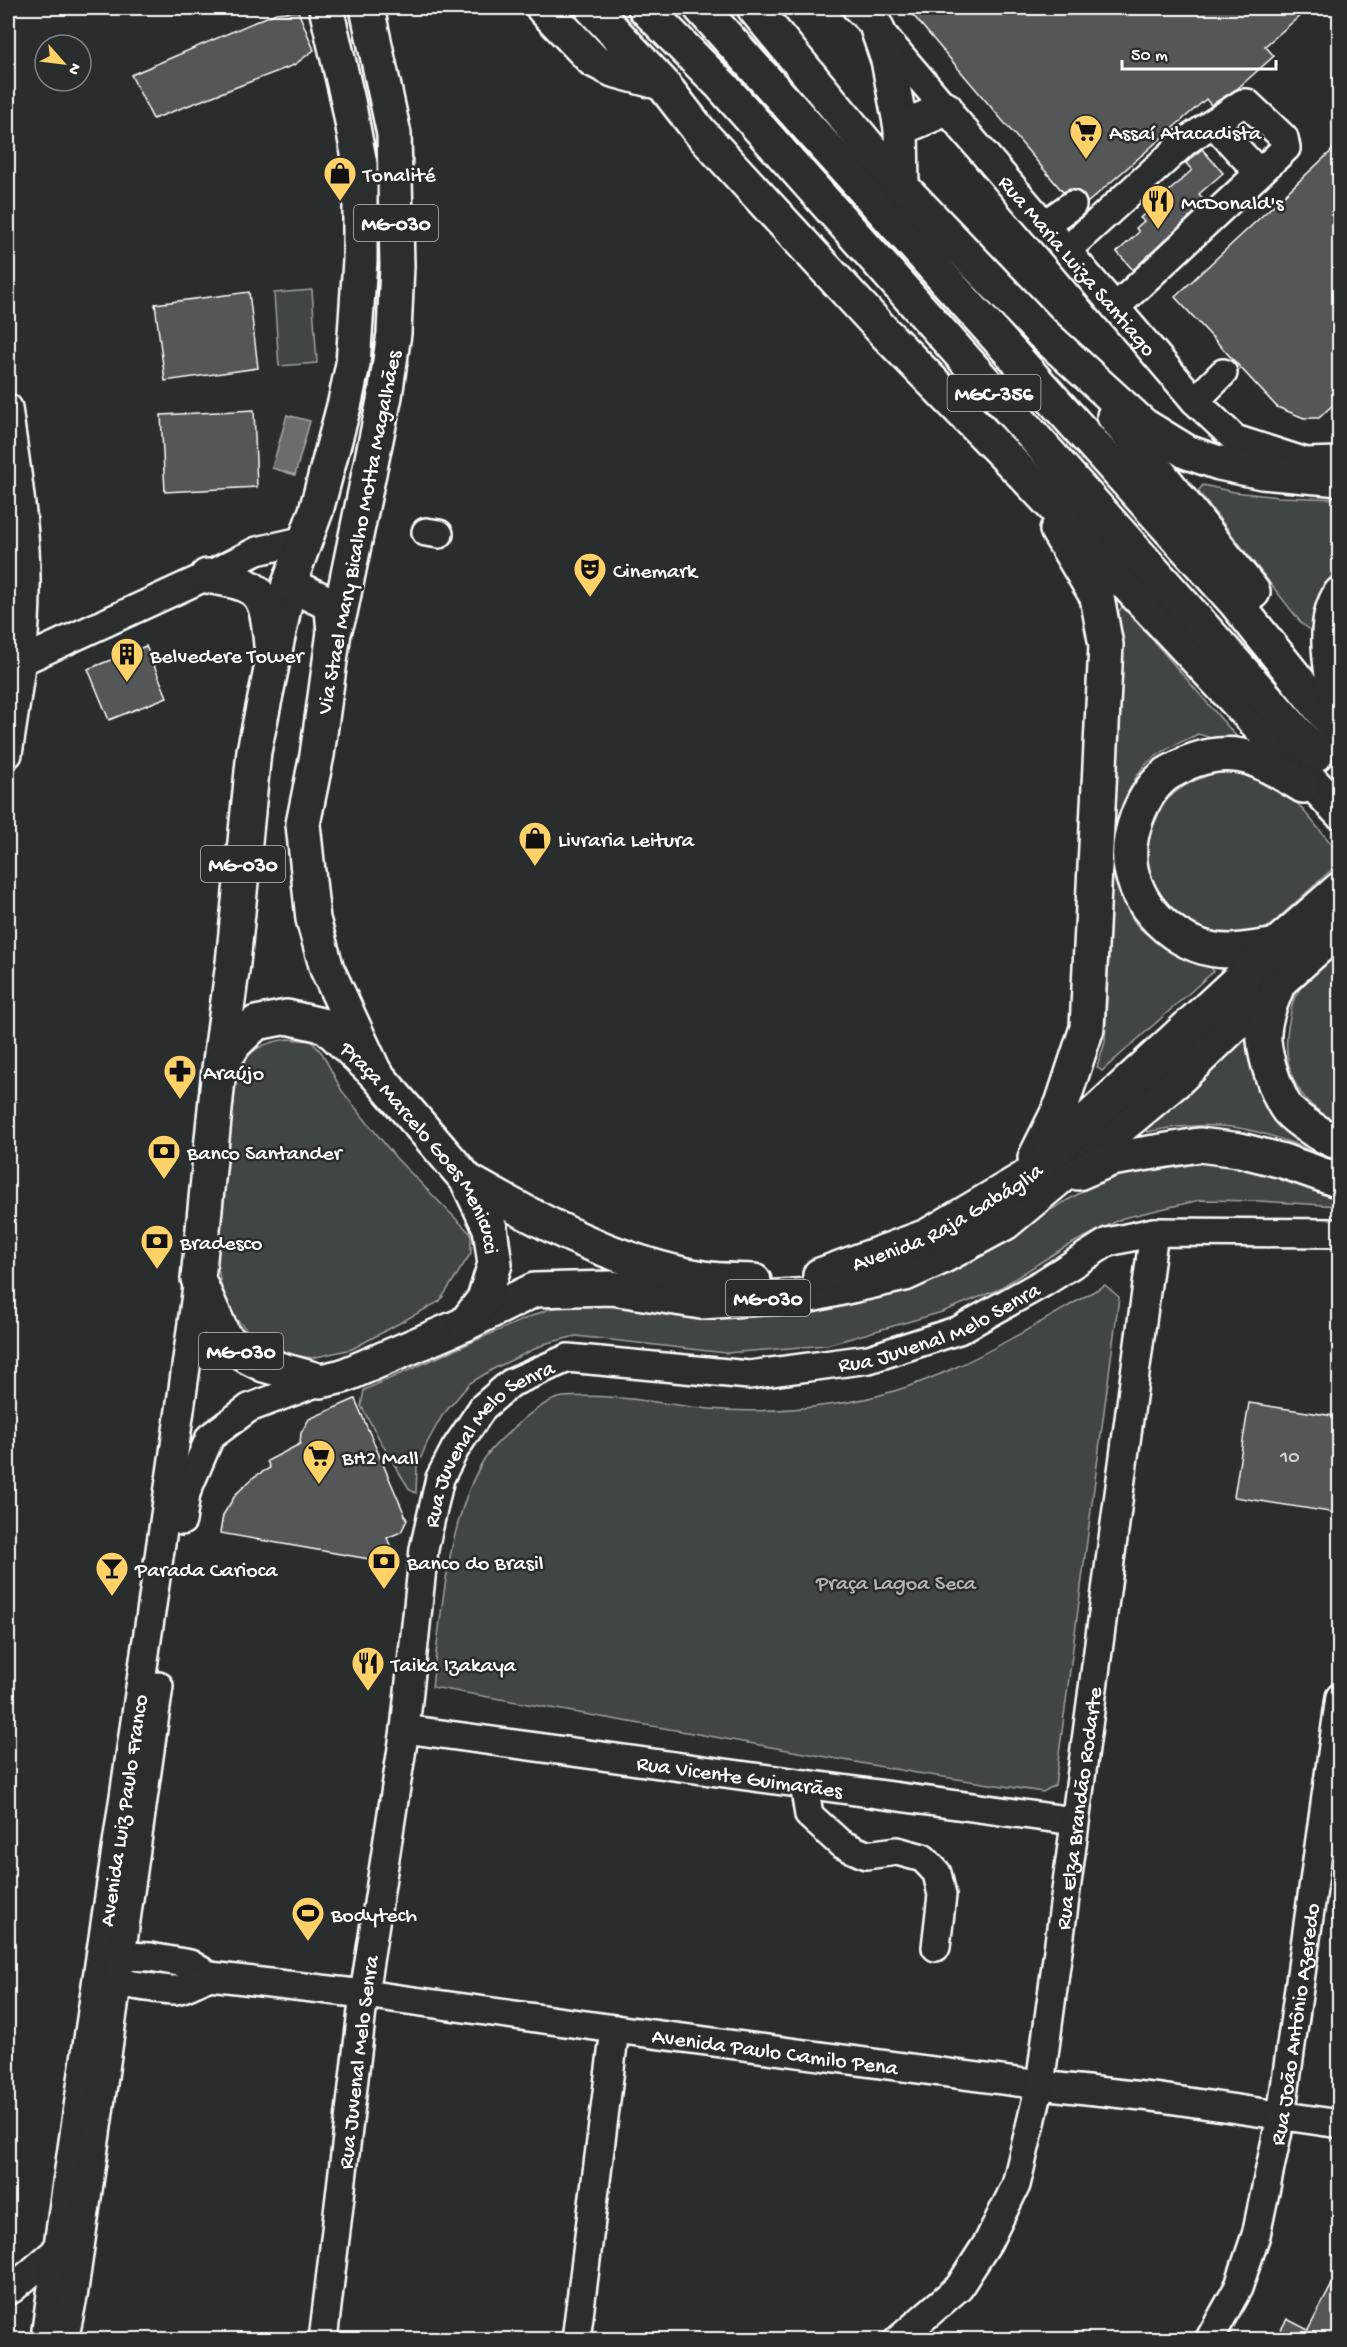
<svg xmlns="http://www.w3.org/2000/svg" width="1347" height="2347" font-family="'Gochi Hand',sans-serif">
<rect width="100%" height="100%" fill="#2a2d2e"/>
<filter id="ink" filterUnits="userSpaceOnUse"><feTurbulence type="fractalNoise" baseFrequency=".0167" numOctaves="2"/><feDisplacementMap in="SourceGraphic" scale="12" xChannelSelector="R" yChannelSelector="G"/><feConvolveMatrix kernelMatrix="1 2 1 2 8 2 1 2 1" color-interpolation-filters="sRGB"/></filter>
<g filter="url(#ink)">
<!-- green -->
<g fill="#414445" stroke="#a0a2a2" stroke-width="1.5">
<polygon points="312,290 317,363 279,366 274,293"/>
<polygon points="1203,485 1234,492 1278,497 1339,499 1339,565 1320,592 1312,631 1302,624 1198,491"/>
<path d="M 1123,606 L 1236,736 L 1228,743 L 1198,734 C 1178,744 1154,753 1140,771 C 1132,783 1122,803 1120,817 C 1117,848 1116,898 1136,924 C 1156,949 1196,950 1214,971 L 1102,1071 L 1097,1067 L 1105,1042 L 1120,690 L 1121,642 L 1119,611 Z"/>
<path d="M 1221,771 L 1253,774 L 1288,792 L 1339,853 L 1338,864 C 1321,879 1304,895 1287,910 C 1281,915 1273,925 1266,928 C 1196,956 1121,888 1157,818 C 1160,811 1163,803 1169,798 C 1182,784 1203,777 1221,771 Z"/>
<path d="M 1339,948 L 1339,1123 C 1295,1103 1279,1064 1290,1017 C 1291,1010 1292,1001 1296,995 C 1307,977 1324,963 1339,948 Z"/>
<path d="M 1246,1027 L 1339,1155 L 1339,1159 C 1313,1152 1288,1140 1261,1133 C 1223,1122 1186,1124 1147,1132 L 1144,1127 Z"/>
<path d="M 288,1039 L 311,1041 L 322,1053 L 342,1091 L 396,1158 L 471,1234 L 471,1253 L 440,1301 L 352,1349 L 312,1358 L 293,1355 L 266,1343 L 250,1333 L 234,1317 L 223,1297 L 217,1261 L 237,1071 C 251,1049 261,1043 288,1039 Z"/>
<polygon points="1207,1159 1243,1162 1339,1192 1339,1206 1259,1201 1200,1200 1123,1218 1063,1248 997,1290 942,1312 827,1345 726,1353 576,1336 547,1343 495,1368 470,1383 442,1416 427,1443 417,1467 416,1493 410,1490 392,1461 361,1406 364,1390 522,1320 549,1309 588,1302 830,1307 856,1302 940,1278 1016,1230 1092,1186 1150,1164"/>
<path d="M 1105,1285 L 1119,1297 L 1055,1785 L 1043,1792 L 917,1773 L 432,1687 C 441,1617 447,1522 483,1461 C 491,1447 506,1435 517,1425 C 527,1415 550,1398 563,1397 C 611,1393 661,1404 709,1409 C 751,1413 794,1410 836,1404 C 935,1391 1020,1333 1105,1285 Z"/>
</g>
<!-- water -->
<polygon fill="#6a6c6d" stroke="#a6a7a7" stroke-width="1.5" points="287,415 310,421 295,475 272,468"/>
<!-- building -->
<g fill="#555758" stroke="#fff" stroke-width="1.5">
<polygon points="907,8 1309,8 1265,46 1274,56 1237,89 1211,105 1206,99 1087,203 1084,196 1078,191 1070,189 1063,192"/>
<polygon points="298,11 314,50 294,65 153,119 131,75 276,13"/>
<polygon points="1340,143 1340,398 1319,418 1304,418 1277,407 1175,297"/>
<polygon points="1202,149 1223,173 1199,194 1206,202 1133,270 1117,252 1139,232 1136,228 1144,221 1140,218 1192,170 1186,163"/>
<polygon points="249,292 258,368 165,381 155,304"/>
<polygon points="254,410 257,487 165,492 161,415"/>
<polygon points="146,646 167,697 109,720 88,669"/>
<polygon points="355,1399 407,1520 401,1532 387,1538 398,1564 220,1533 223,1515 236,1494 255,1476 270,1468 267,1461 300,1444 301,1433 309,1419"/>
<polygon points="1249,1403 1340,1417 1340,1493 1336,1513 1234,1497"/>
<polygon points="1340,2269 1340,2340 1275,2340 1287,2319 1308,2330"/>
</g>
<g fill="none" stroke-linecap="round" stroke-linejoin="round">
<defs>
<g id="minor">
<path id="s1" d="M 856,8 L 877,28 L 1195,401 L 1235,439 L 1306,462 L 1340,461"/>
<polyline points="1213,123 1259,173"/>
<polyline points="1045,224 1072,205"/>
<polyline points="1067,250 1186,141 1243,103 1247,103 1284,138 1286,148 1116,307"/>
<polyline points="1195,401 1223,373"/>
<path d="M 8,408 C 16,469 27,529 26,591 C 26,646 16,700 8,754"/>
<polyline points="426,532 439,534"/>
<polyline points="9,667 207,576 257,551 305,540"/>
<polyline points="182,1521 186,1493 210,1437 249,1408 321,1381"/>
<path id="s2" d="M 405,1729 L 1074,1821"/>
<polyline points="804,1784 809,1815 841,1844 866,1855 897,1851 923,1858 937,1873 942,1895 936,1947"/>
<path id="s3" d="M 122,1956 L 150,1957 L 190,1964 L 210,1976 L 364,1994 L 615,2029 L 1040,2085 L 1161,2098 L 1340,2124"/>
<path d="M 101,1977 C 107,1982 164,1990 175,1990 C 185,1989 199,1980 210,1976"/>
<polyline points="8,2290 12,2289 57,2250"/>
<path id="s4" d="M 52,2340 L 46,2330 C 95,1979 151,1630 198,1279"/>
<polyline points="61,2340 66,2331 73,2297 159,1686"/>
<path id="s5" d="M 323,2340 L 364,1994 L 405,1729 L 424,1549 L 440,1478 L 455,1449 L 483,1407 L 511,1383 L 568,1358 L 749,1375 L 869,1359 L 959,1330 L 1043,1283 L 1108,1242 L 1154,1232 L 1340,1233"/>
<polyline points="576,2340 615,2029"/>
<path id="s6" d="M 898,2340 L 959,2287 L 988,2242 L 1016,2185 L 1040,2085 L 1154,1232"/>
<path id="s7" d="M 1209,2340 L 1238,2288 L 1256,2235 L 1281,2116 L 1340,1697"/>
</g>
<g id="highway">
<polyline points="326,8 348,101 360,164 360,261 353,364 345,402 316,511 289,584 254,751 233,963 219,1069 198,1279 224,1337 248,1357 264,1365 321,1381 343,1376 465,1324 534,1290 612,1288 701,1302 811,1295 905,1274 940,1258 1005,1223 1175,1082 1279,982 1340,928"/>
<polyline points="367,8 394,134 397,266 394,333 385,396 340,613 334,632 317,755 303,824 313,919 327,969 375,1073"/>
<polyline points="543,8 593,60 613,70 661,83"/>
<polyline points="592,8 662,83 700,132 885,333 1025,476 1340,812"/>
<polyline points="645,8 722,86 1316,754"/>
<polyline points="701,8 1235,602 1340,733"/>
<polyline points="754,8 902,187 1042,333 1143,425 1187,452 1219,463 1262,472 1340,479"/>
<polyline points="877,28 888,60 901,128"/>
<polyline points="902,187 901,128 946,109"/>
<polyline points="1114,416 1253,592"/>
<path d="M 207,576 C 261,585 266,590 271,645"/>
<polyline points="289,584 324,601 332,609 334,632"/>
<path d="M 1336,700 C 1331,669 1321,621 1340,594"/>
<path d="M 1275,946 C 1260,947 1244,951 1229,951 C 1183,951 1140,914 1131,869 C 1125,838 1141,793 1167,774 C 1173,770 1181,767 1187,763 C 1206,755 1230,751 1250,758 C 1268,764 1286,776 1303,786"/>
<path d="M 1278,985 C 1271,1002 1263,1021 1264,1040 C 1265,1058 1277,1096 1288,1110 C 1297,1121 1327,1139 1340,1143"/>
<path id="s8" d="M 220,1067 L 235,1043 L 256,1023 L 287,1017 L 326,1026 L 375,1073 L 467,1180 L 490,1228 L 495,1264 L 484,1299 L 465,1324"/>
<polyline points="1035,1158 1062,1104 1087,1028 1106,645 1097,597 1057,530"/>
<polyline points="1078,1173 1111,1159 1199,1145 1240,1150 1283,1161 1340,1181"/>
<path d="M 467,1180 C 542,1223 617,1263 703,1278 C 720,1281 737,1280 754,1281"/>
<path id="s9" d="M 820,1275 L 927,1236 L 1025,1178 L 1275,946 L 1340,889"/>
</g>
</defs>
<!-- minor casing -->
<use href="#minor" stroke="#fff" stroke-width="32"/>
<!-- highway casing -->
<use href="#highway" stroke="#fff" stroke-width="38"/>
<!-- minor -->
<use href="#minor" stroke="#2a2d2e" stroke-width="27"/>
<!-- highway -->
<use href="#highway" stroke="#2a2d2e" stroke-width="33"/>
</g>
</g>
<!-- icons -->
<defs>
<symbol id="supermarket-pin" viewBox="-11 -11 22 30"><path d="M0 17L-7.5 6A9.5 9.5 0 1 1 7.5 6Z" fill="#ffd166" stroke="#2a2d2e"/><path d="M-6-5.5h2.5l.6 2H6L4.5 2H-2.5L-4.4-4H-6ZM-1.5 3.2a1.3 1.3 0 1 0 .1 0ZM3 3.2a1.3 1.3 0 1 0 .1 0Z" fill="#111"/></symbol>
<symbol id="shop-pin" viewBox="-11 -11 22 30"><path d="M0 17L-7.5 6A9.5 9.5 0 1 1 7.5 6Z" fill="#ffd166" stroke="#2a2d2e"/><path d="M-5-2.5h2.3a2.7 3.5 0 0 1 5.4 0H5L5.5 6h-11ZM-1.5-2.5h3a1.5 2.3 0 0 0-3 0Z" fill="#111"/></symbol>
<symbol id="restaurant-pin" viewBox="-11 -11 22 30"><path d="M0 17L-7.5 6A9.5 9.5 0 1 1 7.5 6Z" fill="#ffd166" stroke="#2a2d2e"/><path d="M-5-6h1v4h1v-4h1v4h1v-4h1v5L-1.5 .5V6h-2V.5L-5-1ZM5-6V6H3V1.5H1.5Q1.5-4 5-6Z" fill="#111"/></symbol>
<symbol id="theatre-pin" viewBox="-11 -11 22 30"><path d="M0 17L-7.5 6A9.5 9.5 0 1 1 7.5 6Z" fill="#ffd166" stroke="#2a2d2e"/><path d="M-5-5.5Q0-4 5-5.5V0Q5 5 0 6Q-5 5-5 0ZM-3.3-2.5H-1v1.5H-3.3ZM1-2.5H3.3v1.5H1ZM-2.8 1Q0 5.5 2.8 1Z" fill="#111"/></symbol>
<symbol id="building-pin" viewBox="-11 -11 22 30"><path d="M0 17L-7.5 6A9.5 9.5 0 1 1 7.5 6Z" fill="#ffd166" stroke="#2a2d2e"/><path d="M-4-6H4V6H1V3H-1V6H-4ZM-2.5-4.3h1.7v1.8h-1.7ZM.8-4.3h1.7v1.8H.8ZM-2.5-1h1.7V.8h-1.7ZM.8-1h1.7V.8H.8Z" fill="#111"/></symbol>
<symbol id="pharmacy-pin" viewBox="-11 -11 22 30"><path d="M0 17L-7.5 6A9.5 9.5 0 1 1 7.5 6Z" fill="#ffd166" stroke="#2a2d2e"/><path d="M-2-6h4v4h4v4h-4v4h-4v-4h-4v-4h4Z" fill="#111"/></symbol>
<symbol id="bank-pin" viewBox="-11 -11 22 30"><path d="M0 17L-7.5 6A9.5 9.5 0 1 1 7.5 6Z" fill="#ffd166" stroke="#2a2d2e"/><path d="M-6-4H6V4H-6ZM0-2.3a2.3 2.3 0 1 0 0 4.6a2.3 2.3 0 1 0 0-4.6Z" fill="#111"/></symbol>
<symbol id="bar-pin" viewBox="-11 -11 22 30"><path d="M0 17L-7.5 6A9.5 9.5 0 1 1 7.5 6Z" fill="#ffd166" stroke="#2a2d2e"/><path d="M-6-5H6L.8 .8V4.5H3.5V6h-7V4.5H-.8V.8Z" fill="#111"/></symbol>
<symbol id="stadium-pin" viewBox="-11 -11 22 30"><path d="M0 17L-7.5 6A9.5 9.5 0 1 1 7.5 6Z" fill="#ffd166" stroke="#2a2d2e"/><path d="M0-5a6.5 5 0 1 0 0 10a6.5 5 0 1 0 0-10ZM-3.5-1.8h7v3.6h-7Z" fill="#111"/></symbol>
</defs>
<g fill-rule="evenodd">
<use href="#supermarket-pin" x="1067" y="112" width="38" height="52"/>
<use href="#shop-pin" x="321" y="154" width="38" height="52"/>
<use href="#restaurant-pin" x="1139" y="182" width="38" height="52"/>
<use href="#theatre-pin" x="571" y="550" width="38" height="52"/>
<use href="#building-pin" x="108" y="635" width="38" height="52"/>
<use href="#shop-pin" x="516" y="819" width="38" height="52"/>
<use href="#pharmacy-pin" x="161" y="1052" width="38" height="52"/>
<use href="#bank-pin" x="145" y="1132" width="38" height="52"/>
<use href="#bank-pin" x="138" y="1222" width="38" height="52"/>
<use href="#supermarket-pin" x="300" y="1437" width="38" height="52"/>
<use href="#bank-pin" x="365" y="1542" width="38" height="52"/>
<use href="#bar-pin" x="93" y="1549" width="38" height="52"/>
<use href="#restaurant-pin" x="349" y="1644" width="38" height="52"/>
<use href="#stadium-pin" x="289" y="1894" width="38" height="52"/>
</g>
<g text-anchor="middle" stroke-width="5" stroke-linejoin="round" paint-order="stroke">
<!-- number labels -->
<g font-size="20" fill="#d4d5d5">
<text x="1290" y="1462">10</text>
</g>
<!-- shield labels -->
<g fill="#2a2d2e" stroke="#bfc0c0" stroke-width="1.5">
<rect x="354" y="205" width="84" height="36" rx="4.5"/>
<rect x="947.5" y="375" width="93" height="36" rx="4.5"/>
<rect x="201" y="846" width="84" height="36" rx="4.5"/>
<rect x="726" y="1280" width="84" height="36" rx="4.5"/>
<rect x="199" y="1333" width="84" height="36" rx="4.5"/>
</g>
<g font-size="21" font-weight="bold" fill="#fff">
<text x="396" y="230">MG-030</text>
<text x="994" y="400">MGC-356</text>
<text x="243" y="871">MG-030</text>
<text x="768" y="1305">MG-030</text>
<text x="241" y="1358">MG-030</text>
</g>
<!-- poi labels -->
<g font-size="22" fill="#fff" stroke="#2a2d2e" text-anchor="start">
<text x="1109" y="139">Assaí Atacadista</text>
<text x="363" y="181">Tonalité</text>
<text x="1181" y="209">McDonald's</text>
<text x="613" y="577">Cinemark</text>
<text x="150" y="662">Belvedere Tower</text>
<text x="558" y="846">Livraria Leitura</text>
<text x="203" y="1079">Araújo</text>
<text x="187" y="1159">Banco Santander</text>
<text x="180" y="1249">Bradesco</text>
<text x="342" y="1464">BH2 Mall</text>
<text x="407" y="1569">Banco do Brasil</text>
<text x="135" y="1576">Parada Carioca</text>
<text x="391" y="1671">Taika Izakaya</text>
<text x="331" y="1921">Bodytech</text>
</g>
<!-- street labels -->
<g font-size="22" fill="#fff" stroke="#2a2d2e">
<text dy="8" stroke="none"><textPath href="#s1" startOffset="340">Rua Maria Luiza Santiago</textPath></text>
<text transform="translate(357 532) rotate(-79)" y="8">Via Stael Mary Bicalho Motta Magalhães</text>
<text dy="8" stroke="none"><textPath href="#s8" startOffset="286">Praça Marcelo Goes Menicucci</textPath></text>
<text dy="8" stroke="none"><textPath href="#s9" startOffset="140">Avenida Raja Gabáglia</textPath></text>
<text dy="8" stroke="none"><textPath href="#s5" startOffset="1432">Rua Juvenal Melo Senra</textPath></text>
<text dy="8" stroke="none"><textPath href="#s5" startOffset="928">Rua Juvenal Melo Senra</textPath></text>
<text dy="8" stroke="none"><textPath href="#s2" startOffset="338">Rua Vicente Guimarães</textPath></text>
<text dy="8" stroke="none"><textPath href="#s6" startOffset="580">Rua Elza Brandão Rodarte</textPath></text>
<text dy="8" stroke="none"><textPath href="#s4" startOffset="537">Avenida Luiz Paulo Franco</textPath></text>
<text dy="8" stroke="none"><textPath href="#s7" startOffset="330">Rua João Antônio Azeredo</textPath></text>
<text dy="8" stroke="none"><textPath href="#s3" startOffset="662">Avenida Paulo Camilo Pena</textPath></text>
<text dy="8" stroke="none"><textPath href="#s5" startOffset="280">Rua Juvenal Melo Senra</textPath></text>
</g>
<!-- park labels -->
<g font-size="22" fill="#b3b4b5" stroke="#2a2d2e">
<text x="896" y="1589">Praça Lagoa Seca</text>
</g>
</g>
<!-- margin -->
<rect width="1347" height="2347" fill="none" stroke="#2a2d2e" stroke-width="30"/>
<rect x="15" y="15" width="1317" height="2317" fill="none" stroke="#fff" stroke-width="2" filter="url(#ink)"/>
<!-- north arrow -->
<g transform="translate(63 63) rotate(118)"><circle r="28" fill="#2a2d2e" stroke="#7f8182" stroke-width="1.5"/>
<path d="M0-4.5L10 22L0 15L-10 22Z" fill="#ffd166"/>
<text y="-9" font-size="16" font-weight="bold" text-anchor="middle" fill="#ffffff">N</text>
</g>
<!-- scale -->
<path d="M1122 60v9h154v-9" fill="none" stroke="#ffffff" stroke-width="3"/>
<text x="1131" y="60" font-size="18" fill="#ffffff" stroke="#2a2d2e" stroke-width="4.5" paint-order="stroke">50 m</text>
</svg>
